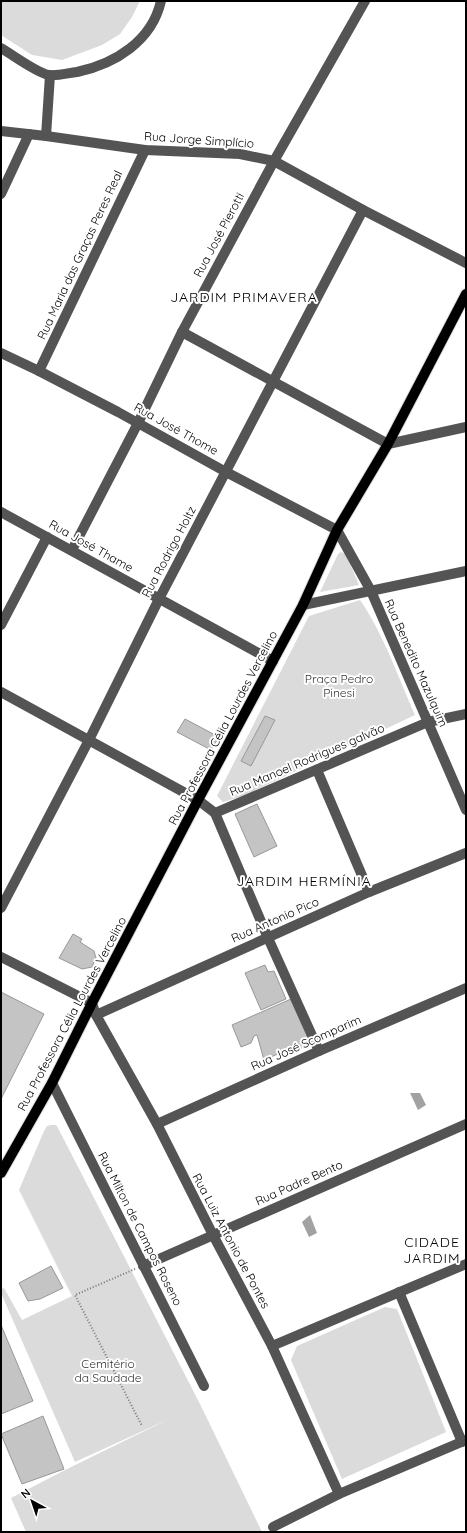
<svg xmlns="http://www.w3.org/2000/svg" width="467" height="1533" font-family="Quicksand,sans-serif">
<rect width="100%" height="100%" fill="#fff"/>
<!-- green -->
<g fill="#dbdbdb">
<polygon points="1,1 140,1 132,17 120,34 102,45 62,60 32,55 1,35"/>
<polygon points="341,552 346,554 359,585 320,592 338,554"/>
<path d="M 360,600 C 383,633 399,679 415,715 L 243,796 L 223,802 L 217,796 L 309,616 Z"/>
<polygon points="51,1125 56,1125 58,1128 200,1404 262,1532 26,1532 11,1498 67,1469 169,1419 75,1462 1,1293 1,1289 4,1288 22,1320 72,1296 19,1190 44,1131 47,1126"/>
<polygon points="385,1307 397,1309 446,1432 342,1479 291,1360 297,1346"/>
</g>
<!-- water -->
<g fill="#a2a2a2">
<polygon points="410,1093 420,1093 426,1105 418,1110"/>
<polygon points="310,1215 317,1233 309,1237 302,1222"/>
</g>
<!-- building -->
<g fill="#c4c4c4" stroke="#989898">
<polygon points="265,716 275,720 251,766 241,761"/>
<polygon points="185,719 219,737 211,750 177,732"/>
<polygon points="257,804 277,846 254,857 235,814"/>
<polygon points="73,934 82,939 80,942 94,951 96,958 92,967 82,969 59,958"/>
<polygon points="265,965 268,972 274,971 286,999 261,1010 245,973"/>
<polygon points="1,992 44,1014 1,1099"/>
<polygon points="291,999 311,1044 282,1056 280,1053 264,1060 257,1035 254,1036 251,1043 241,1047 232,1025"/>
<polygon points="51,1266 63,1288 40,1299 28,1301 19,1283"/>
<polygon points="1,1325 33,1401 1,1414"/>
<polygon points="43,1416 64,1469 22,1484 1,1434"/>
</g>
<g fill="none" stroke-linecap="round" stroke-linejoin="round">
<defs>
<polyline id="major" points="1,1173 52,1083 92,1003 198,800 303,605 337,530 388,444 466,294"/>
</defs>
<!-- major casing -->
<use href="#major" stroke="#dbdbdb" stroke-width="12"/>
<!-- path -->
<polyline stroke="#767676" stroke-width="2" stroke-dasharray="1 2" stroke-linecap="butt" points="135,1269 75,1295 142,1426"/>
<!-- minor -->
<g stroke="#545454" stroke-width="10">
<path d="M 1,48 C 13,55 37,73 49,75 C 58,76 68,73 77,72 C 115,64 152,41 161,1"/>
<polyline points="1,131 46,136 145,150 240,154 274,161 363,210 466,263"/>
<polyline points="46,136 50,75"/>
<polyline points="1,194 29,134"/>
<polyline points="182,332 388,444 466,427"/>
<polyline points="1,353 39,371 118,412 226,472 337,530 371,591 466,810"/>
<polyline points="39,371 145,150"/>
<polyline points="1,512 273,661"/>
<polyline points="72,550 138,423 182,332 274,161 365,1"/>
<polyline points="303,605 466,571"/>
<polyline points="1,625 47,537"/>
<polyline points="1,692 198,800 215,813 428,722 466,714"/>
<polyline points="317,770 369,892"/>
<polyline points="215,813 268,938 319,1051"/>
<polyline points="1,908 89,740 159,599 363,210"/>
<polyline points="1,957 92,1003 96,1015 157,1124 213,1235 272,1346 339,1494"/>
<polyline points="96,1015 369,892 466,853"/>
<polyline points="52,1083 204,1386"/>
<polyline points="157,1124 319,1051 466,988"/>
<polyline points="143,1266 466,1124"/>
<polyline points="399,1292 462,1442"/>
<polyline points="272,1346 466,1264"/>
<polyline points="273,1527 339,1494 466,1440"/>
</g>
<!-- major -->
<use href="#major" stroke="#000" stroke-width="10"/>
</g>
<g text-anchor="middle" stroke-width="4" stroke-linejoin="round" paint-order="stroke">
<!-- street labels -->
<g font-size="12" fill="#000" stroke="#fff">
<text transform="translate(199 140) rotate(4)" y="4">Rua Jorge Simplício</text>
<text transform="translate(219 235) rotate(-62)" y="4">Rua José Pierotti</text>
<text transform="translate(80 255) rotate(-65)" y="4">Rua Maria das Graças Peres Real</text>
<text transform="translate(176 429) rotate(29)" y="4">Rua José Thome</text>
<text transform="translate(91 546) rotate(29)" y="4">Rua José Thame</text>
<text transform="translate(169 552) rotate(-62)" y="4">Rua Rodrigo Holtz</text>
<text transform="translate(416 663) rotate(66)" y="4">Rua Benedito Mazulquim</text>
<text transform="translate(223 728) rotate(-62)" y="4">Rua Professora Célia Lourdes Vercelino</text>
<text transform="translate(307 760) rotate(-23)" y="4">Rua Manoel Rodrigues galvão</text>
<text transform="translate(275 920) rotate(-24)" y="4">Rua Antonio Pico</text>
<text transform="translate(72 1014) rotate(-62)" y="4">Rua Professora Célia Lourdes Vercelino</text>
<text transform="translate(306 1043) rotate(-24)" y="4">Rua José Scomparim</text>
<text transform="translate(299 1183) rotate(-24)" y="4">Rua Padre Bento</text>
<text transform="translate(140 1229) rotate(63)" y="4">Rua Milton de Campos Roseno</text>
<text transform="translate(231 1241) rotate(62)" y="4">Rua Luiz Antonio de Pontes</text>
</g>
<!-- park labels -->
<g font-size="12" fill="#323232" stroke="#fff">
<text x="339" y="683">Praça Pedro<tspan x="339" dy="14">Pinesi</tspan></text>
<text x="108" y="1368">Cemitério<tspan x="108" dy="14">da Saudade</tspan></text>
</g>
<!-- quarter labels -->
<g font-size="14" letter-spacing="1" fill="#000" stroke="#fff">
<text x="244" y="302">JARDIM PRIMAVERA</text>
<text x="304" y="886">JARDIM HERMÍNIA</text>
<text x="432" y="1247">CIDADE<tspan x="432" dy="16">JARDIM</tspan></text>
</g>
</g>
<!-- border -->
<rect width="467" height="1533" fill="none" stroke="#000000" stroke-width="4"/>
<!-- north arrow -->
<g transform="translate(32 1501) rotate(320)" stroke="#ffffff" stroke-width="3" paint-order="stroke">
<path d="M0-3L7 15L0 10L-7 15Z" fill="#000000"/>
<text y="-6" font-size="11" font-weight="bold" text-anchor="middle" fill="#000000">N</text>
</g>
</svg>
